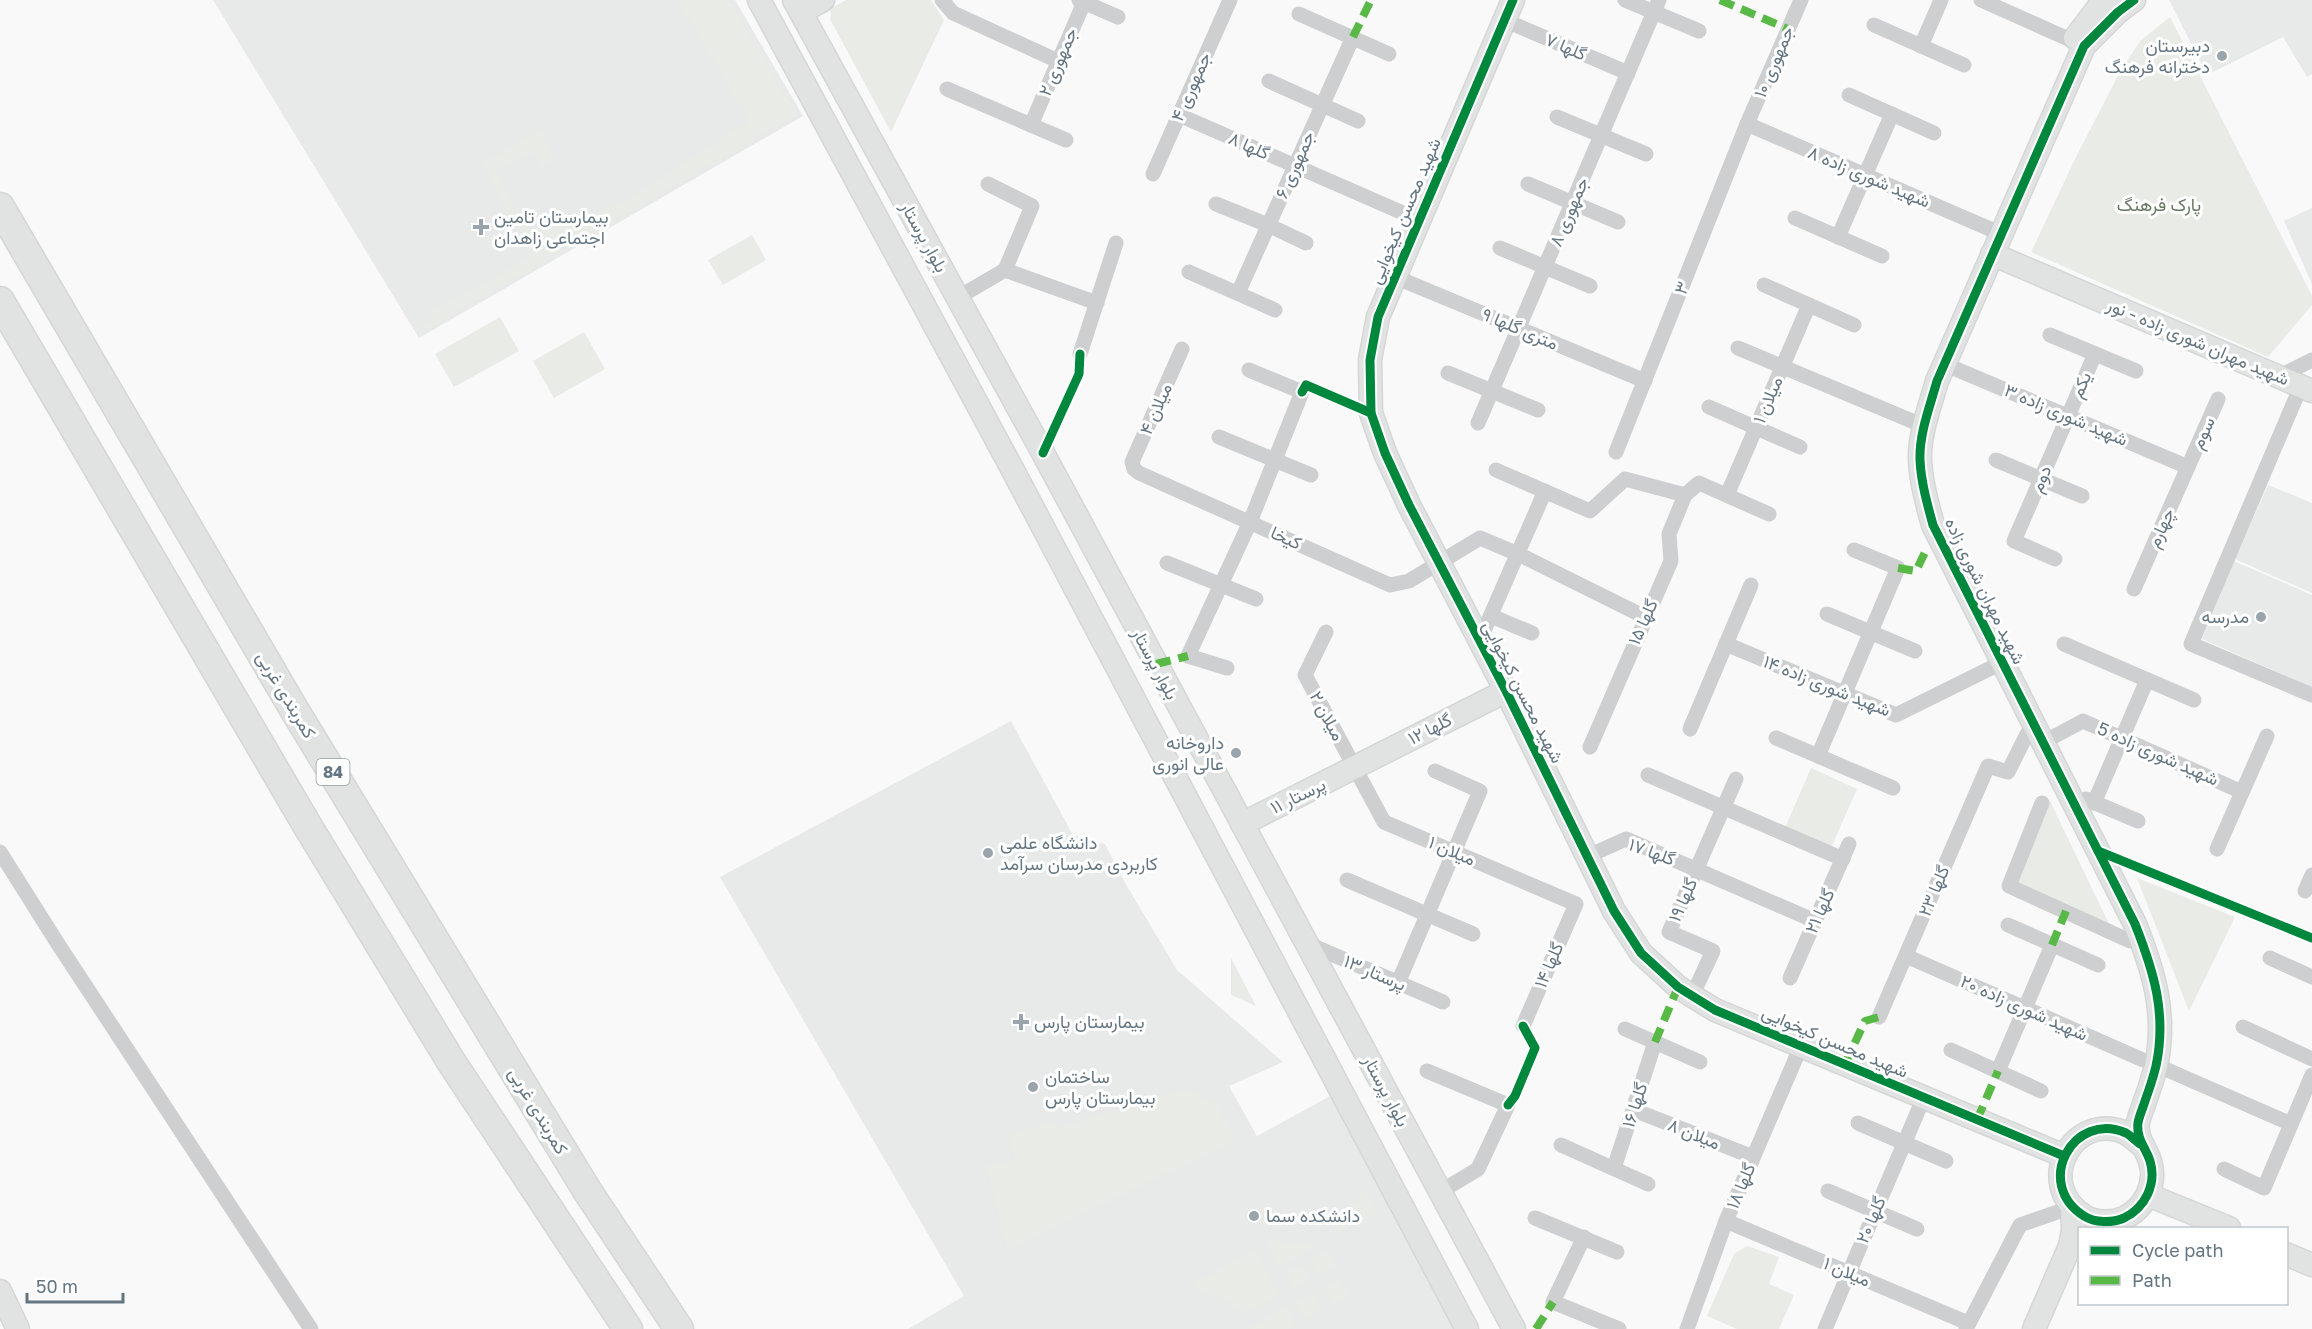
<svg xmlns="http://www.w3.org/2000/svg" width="2312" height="1329" font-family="'Golos Text',Vazirmatn,sans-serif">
<rect width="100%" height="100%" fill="#f9f9f9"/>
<!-- built -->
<g fill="#e8e9e9">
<polygon points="213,0 735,0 803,116 419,338"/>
<polygon points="2169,0 2312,0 2312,74 2307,77 2283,37 2207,75"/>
<polygon points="2312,208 2312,284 2284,221"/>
<polygon points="2268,485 2312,503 2312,593 2235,559"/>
<polygon points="2234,561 2312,595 2312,687 2202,639"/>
<polygon points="1011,721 1073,835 1105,844 1124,881 1177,970 1283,1062 1229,1086 1257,1136 1332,1095 1457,1329 908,1329 964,1296 720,877"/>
</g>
<!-- green -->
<g fill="#e8ebe6">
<polygon points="677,0 729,0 797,115 424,331 422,327 435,318 432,310 532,256 481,164 542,130 555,159 541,166 535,154 531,153 495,170 530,230 568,210 575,223 627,200 749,121"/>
<polygon points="846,0 931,0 944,20 891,132 830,19 831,8"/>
<polygon points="2170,17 2312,296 2312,305 2268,357 2031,252 2077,155 2120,72 2140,41"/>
<polygon points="752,235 766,260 723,285 708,260"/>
<polygon points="500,317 519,351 454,387 435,354"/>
<polygon points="584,332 605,369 554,398 533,361"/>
<polygon points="1811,768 1857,789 1830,850 1785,828"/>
<polygon points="2050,801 2109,924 2016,881"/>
<polygon points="2137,878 2235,917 2189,1011"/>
<polygon points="1231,958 1256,1006 1231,995"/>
<polygon points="1187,1089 1218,1106 1236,1140 1007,1251 986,1165 1015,1160 1009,1135 1053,1121 1057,1128"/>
<polygon points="1365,1189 1378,1213 1332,1236"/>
<polygon points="1267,1240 1319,1245 1278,1267"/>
<polygon points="1747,1246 1779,1257 1769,1284 1794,1295 1779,1329 1737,1329 1707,1316 1734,1254"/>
<polygon points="1256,1249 1280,1294 1244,1315 1225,1299 1197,1291 1194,1283"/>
<polygon points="1327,1251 1335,1266 1318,1275 1310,1259"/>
<polygon points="1302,1264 1310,1280 1292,1289 1284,1273"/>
<polygon points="1340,1278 1349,1295 1333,1304 1324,1287"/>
<polygon points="1315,1292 1324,1309 1305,1319 1296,1302"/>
<polygon points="1287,1306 1297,1325 1289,1329 1251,1329 1250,1327"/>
</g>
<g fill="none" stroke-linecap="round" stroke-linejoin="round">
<defs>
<g id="secondary">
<polyline points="759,0 1008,461 1467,1329"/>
<polyline points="794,0 1043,453 1514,1329"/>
<polyline points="1513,0 1378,317 1370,360 1371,413 1385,453 1409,505 1506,691 1614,911 1641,953 1678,987 1715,1010 2064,1156"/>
<path d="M 2134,0 L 2118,12 L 2084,46 L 1937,381 C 1930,406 1919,434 1920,460 C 1921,482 1927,503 1933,525 L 2135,924 C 2154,972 2167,1014 2156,1066 C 2153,1078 2149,1090 2145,1101 C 2143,1108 2139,1116 2138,1123 C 2136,1139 2146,1148 2150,1161 C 2157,1184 2145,1208 2124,1218 C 2112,1223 2095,1223 2084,1216 C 2033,1184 2073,1110 2126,1133 C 2131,1136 2136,1141 2140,1144"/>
<polyline points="801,12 823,0"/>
<polyline points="2075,38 2098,8 2107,0"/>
<polyline points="1992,254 2312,391"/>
<polyline points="1242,824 1506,691"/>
<polyline points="2148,1195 2229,1228"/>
<polyline points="2286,1254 2312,1265"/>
<polyline points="0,1291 18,1329"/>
<polyline points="2034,1329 2070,1246 2073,1230 2072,1207"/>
</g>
<g id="highway">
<polyline points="0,207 295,711 588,1192 679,1329"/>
<polyline points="0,301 307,825 452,1063 628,1329"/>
</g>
</defs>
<!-- secondary casing -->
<use href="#secondary" stroke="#d5d6d7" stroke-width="25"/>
<!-- highway casing -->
<use href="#highway" stroke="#d5d6d6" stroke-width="31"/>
<!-- street -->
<g stroke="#cecfd0" stroke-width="15">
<polyline points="942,0 953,13 1058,61"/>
<polyline points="1079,0 1118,17"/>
<polyline points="1625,0 1699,31"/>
<polyline points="1981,0 2082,45"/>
<polyline points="1299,14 1389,54"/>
<polyline points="1504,20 1628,73"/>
<polyline points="1874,25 1964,65"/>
<polyline points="1921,46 1941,0"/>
<polyline points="1269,81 1358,121"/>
<polyline points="947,89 1066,140"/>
<polyline points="1849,95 1934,133"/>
<polyline points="1179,115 1419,220"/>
<polyline points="1557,117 1646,154"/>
<polyline points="1747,124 1990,229"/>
<polyline points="1031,125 1085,0"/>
<polyline points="1153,174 1230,0"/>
<polyline points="988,184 1032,206 1005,270 1097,303"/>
<polyline points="1528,184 1618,222"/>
<polyline points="1216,204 1268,225 1306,243"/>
<polyline points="1795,218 1882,256"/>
<polyline points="1838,237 1892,114"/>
<polyline points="1500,248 1590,286"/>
<polyline points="1189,272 1275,310"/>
<polyline points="1395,277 1645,381"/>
<polyline points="1764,285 1854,325"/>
<polyline points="1238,293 1353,37"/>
<polyline points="957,298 1005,270"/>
<polyline points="2050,335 2136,371"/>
<polyline points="1738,348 1912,421"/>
<polyline points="1182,349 1132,462 1134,469 1139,473 1390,585 1409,581 1480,538 1518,554 1645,617"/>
<polyline points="1080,354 1116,243"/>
<polyline points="1944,364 2188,467"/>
<polyline points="1448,373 1538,410"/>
<polyline points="2280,376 2312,360"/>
<polyline points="2301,386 2191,644 2312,695"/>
<polyline points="1709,407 1800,447"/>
<polyline points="1478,423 1659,0"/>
<polyline points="1219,437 1311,475"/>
<polyline points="1616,452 1747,124 1801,0"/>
<polyline points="1996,460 2082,496"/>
<polyline points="1496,470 1590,511 1625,479 1685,495"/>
<polyline points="1727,495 1809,305"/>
<polyline points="2055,559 2014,541 2095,354"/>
<polyline points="1167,563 1256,599"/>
<polyline points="2134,589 2218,399"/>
<polyline points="1827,614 1915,651"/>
<polyline points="1491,616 1532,633"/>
<polyline points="1326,632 1305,675 1384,822 1576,904 1523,1026"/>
<polyline points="1479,642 1545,491"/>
<polyline points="1726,644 1896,715 1991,668"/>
<polyline points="2064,644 2194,700"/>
<polyline points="1227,668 1188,656 1250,522 1302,392 1249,370"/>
<polyline points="1690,729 1751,585"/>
<polyline points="1776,738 1893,788"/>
<polyline points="2042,743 2083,721 2242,792"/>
<polyline points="1590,747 1671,561 1669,534 1685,495 1699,483 1769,514"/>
<polyline points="1818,756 1898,568 1854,550"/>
<polyline points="1648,775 1843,859"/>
<polyline points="2086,799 2138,821"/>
<polyline points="2042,803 2009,886 2130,941"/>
<polyline points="2094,803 2147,680"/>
<polyline points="2217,849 2267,736"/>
<polyline points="0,852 58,944 311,1329"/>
<polyline points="1588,856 1626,839 1815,921"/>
<polyline points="1347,880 1473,934"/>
<polyline points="2305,891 2312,875"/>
<polyline points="2008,925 2098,965"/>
<polyline points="1306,943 1443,1002"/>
<polyline points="1906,956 2143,1060"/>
<polyline points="2270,958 2312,977"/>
<polyline points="1790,978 1849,844"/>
<polyline points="1398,983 1480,791 1435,771"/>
<polyline points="1692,996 1713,951 1669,932 1736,779"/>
<polyline points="1879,1017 1988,766 2008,772 2027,734"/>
<polyline points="2243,1027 2312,1059"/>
<polyline points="1625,1029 1700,1062"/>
<polyline points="1951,1050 2041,1091"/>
<polyline points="2156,1065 2291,1124"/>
<polyline points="1427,1071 1508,1105 1478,1169 1440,1192"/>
<polyline points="1998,1071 2052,945"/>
<polyline points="1634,1110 1753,1157"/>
<polyline points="1858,1123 1946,1161"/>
<polyline points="1561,1145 1648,1184"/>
<polyline points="1614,1168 1655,1042"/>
<polyline points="2224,1169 2264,1188 2312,1075"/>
<polyline points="1828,1191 1917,1229"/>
<polyline points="1535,1218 1617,1252"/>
<polyline points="1726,1221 1968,1323"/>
<polyline points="1584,1237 1553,1302 1619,1329"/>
<polyline points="1687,1329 1726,1221 1801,1046"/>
<polyline points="1825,1329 1924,1097"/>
<polyline points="1966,1329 2020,1225 2072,1207"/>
</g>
<!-- secondary -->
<use href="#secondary" stroke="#e1e2e2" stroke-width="22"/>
<!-- highway -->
<use href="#highway" stroke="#e1e2e2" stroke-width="28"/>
<!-- quiet -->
<g stroke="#58b947" stroke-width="8" stroke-dasharray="15 8" stroke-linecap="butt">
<polyline points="1720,0 1788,29"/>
<polyline points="1353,37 1371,0"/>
<polyline points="1898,568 1916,571 1928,546"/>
<polyline points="1156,664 1188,656"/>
<polyline points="2052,945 2066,911"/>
<polyline points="1655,1042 1678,987"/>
<polyline points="1845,1064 1865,1021 1879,1017"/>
<polyline points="1977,1120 1998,1071"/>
<polyline points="1536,1329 1553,1302"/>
</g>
<defs>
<g id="cycleway">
<polyline points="1513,0 1378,317 1370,360 1371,413 1385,453 1409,505 1506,691 1614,911 1641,953 1678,987 1715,1010 2064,1156"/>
<path d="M 2134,0 L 2118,12 L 2084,46 L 1937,381 C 1930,406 1919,434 1920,460 C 1921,482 1927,503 1933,525 L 2135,924 C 2154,972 2167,1014 2156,1066 C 2153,1078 2149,1090 2145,1101 C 2143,1108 2139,1116 2138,1123 C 2136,1139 2146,1148 2150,1161 C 2157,1184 2145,1208 2124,1218 C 2112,1223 2095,1223 2084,1216 C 2033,1184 2073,1110 2126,1133 C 2131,1136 2136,1141 2140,1144"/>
<polyline points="1302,392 1306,385 1371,413"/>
<polyline points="1043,453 1079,374 1080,354"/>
<polyline points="2098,851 2312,938"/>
<polyline points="1508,1105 1515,1096 1535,1048 1523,1026"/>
</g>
</defs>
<!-- cycleway casing -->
<use href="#cycleway" stroke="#fff" stroke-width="13"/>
<!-- cycleway -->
<use href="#cycleway" stroke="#00873e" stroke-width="9"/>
</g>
<!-- markers -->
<g fill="#99a4ac" stroke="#fff" stroke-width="2">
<circle cx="2222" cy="56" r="6"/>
<path d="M478 218h6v6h6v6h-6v6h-6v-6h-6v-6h6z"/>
<circle cx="2261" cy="617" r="6"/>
<circle cx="1236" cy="753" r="6"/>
<circle cx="988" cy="853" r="6"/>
<path d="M1018 1013h6v6h6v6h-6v6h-6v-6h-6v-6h6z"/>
<circle cx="1033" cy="1087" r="6"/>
<circle cx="1254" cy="1216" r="6"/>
</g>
<g text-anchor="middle" stroke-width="6" stroke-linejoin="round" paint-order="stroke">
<!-- shield labels -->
<rect fill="#fff" stroke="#939fa8" stroke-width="1.5" x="316.5" y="759" width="33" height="26" rx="4.5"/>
<g font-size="16" font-weight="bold" fill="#657683">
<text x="333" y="778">84</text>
</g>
<!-- poi labels -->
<g font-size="18" fill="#657683" stroke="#fff" text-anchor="start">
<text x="2210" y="52" text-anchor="end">دبیرستان<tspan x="2210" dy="21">دخترانه فرهنگ</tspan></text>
<text x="494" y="223">بیمارستان تامین<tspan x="494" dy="21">اجتماعی زاهدان</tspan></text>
<text x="2249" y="623" text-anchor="end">مدرسه</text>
<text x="1224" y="749" text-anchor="end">داروخانه<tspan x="1224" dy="21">عالی انوری</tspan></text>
<text x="1000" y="849">دانشگاه علمی<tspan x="1000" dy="21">کاربردی مدرسان سرآمد</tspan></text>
<text x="1034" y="1028">بیمارستان پارس</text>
<text x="1045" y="1083">ساختمان<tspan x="1045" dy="21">بیمارستان پارس</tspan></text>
<text x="1266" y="1222">دانشکده سما</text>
</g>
<!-- street labels -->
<g font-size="18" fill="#657683" stroke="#fff">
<text transform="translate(1566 47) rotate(23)" y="6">گلها ۷</text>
<text transform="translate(1058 62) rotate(-67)" y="6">جمهوری ۲</text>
<text transform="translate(1774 62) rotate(-67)" y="6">جمهوری ۱۰</text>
<text transform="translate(1191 87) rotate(-66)" y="6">جمهوری ۴</text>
<text transform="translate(1249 146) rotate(24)" y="6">گلها ۸</text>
<text transform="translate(1295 165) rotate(-66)" y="6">جمهوری ۶</text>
<text transform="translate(1869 177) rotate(23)" y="6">شهید شوری زاده ۸</text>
<text transform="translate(1405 211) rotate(-67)" y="6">شهید محسن کیخوایی</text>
<text transform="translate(1569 212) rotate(-67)" y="6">جمهوری ۸</text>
<text transform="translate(924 237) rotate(61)" y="6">بلوار پرستار</text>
<text transform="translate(1682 288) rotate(-68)" y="6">۳</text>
<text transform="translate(1520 329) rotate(23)" y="6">۹ متری گلها</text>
<text transform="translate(2198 342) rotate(23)" y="6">شهید مهران شوری زاده - نور</text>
<text transform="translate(2081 385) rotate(-67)" y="6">یکم</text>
<text transform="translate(1768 400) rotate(-67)" y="6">میلان ۱</text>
<text transform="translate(1156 409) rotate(-66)" y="6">میلان ۴</text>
<text transform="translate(2066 415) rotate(23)" y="6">شهید شوری زاده ۳</text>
<text transform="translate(2203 433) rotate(-66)" y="6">سوم</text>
<text transform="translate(2041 479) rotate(-67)" y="6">دوم</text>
<text transform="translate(2161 528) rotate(-66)" y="6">چهارم</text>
<text transform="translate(1286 538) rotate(24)" y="6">کیخا</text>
<text transform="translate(1985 591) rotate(64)" y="6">شهید مهران شوری زاده</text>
<text transform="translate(1643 622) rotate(-66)" y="6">گلها ۱۵</text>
<text transform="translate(1155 664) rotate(62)" y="6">بلوار پرستار</text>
<text transform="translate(1827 686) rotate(22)" y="6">شهید شوری زاده ۱۴</text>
<text transform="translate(1523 692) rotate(63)" y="6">شهید محسن کیخوایی</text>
<text transform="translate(286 695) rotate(59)" y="6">کمربندی غربی</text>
<text transform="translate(1327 716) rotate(62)" y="6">میلان ۲</text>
<text transform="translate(1430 729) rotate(-27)" y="6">گلها ۱۲</text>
<text transform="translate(2158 754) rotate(24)" y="6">شهید شوری زاده 5</text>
<text transform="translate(1298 796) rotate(-26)" y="6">پرستار ۱۱</text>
<text transform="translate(1452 851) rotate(23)" y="6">میلان ۱</text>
<text transform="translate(1652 852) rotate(20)" y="6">گلها ۱۷</text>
<text transform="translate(1934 891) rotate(-67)" y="6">گلها ۲۳</text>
<text transform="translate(1683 900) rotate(-66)" y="6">گلها ۱۹</text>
<text transform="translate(1820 911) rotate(-66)" y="6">گلها ۲۱</text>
<text transform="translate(1549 965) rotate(-67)" y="6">گلها ۱۴</text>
<text transform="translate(1375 973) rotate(23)" y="6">پرستار ۱۳</text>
<text transform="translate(2024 1008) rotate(24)" y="6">شهید شوری زاده ۲۰</text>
<text transform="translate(1835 1042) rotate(23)" y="6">شهید محسن کیخوایی</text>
<text transform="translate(1386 1091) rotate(62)" y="6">بلوار پرستار</text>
<text transform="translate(1635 1105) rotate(-72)" y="6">گلها ۱۶</text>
<text transform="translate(538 1111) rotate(59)" y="6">کمربندی غربی</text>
<text transform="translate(1694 1134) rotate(22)" y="6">میلان ۸</text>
<text transform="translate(1741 1186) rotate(-67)" y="6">گلها ۱۸</text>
<text transform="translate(1871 1220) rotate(-67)" y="6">گلها ۲۰</text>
<text transform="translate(1847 1272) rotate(23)" y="6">میلان ۱</text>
</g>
<!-- park labels -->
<g font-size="18" fill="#687a64" stroke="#fff">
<text x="2159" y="211">پارک فرهنگ</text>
</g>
</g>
<!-- legend -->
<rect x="2078" y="1227" width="210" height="78" fill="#ffffff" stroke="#c1c8cd" stroke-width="1.5"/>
<rect x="2090" y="1246" width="30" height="9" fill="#00873e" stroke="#c1c8cd" stroke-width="1.5"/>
<text x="2132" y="1257" font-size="18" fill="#657683">Cycle path</text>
<rect x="2090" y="1276" width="30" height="9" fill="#58b947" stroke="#c1c8cd" stroke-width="1.5"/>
<text x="2132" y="1287" font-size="18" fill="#657683">Path</text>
<!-- scale -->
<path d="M27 1293v9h96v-9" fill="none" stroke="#657683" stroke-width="3"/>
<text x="36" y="1293" font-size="18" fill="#657683" stroke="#ffffff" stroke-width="4.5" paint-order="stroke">50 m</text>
</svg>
